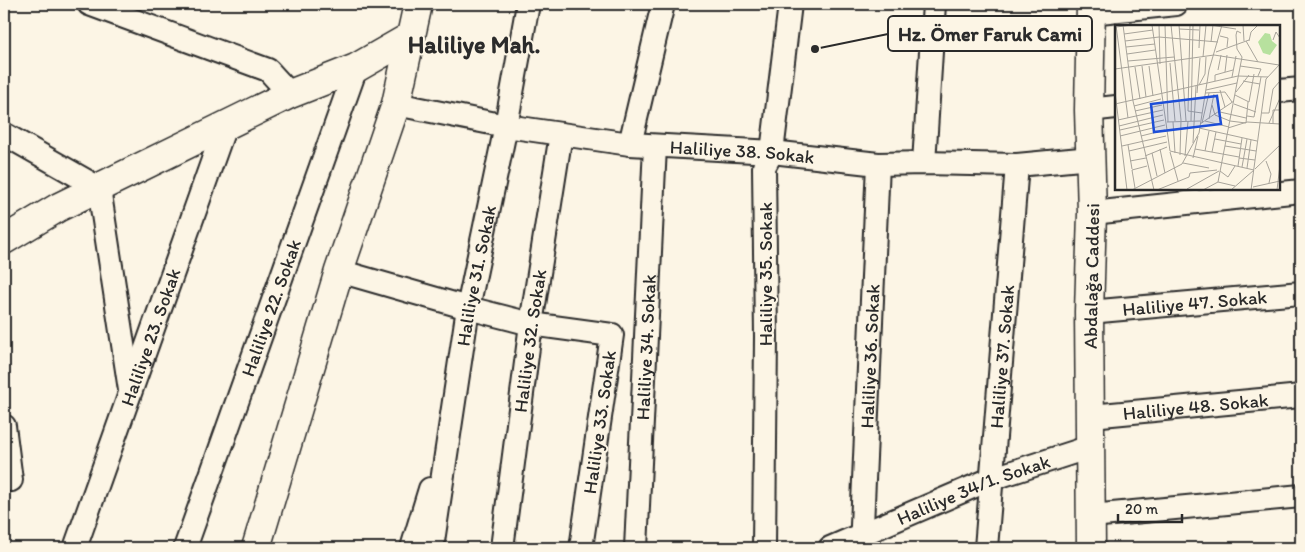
<svg xmlns="http://www.w3.org/2000/svg" width="1305" height="552" font-family="Itim,sans-serif">
<rect width="100%" height="100%" fill="#fcf5e5"/>
<filter id="ink" filterUnits="userSpaceOnUse"><feTurbulence type="fractalNoise" baseFrequency=".02" numOctaves="2"/><feDisplacementMap in="SourceGraphic" scale="10" xChannelSelector="R" yChannelSelector="G"/><feConvolveMatrix kernelMatrix="1 2 1 2 8 2 1 2 1" color-interpolation-filters="sRGB"/></filter>
<g filter="url(#ink)">
<g fill="none" stroke-linecap="round" stroke-linejoin="round">
<defs>
<g id="street">
<polyline points="89,4 268,70 290,94"/>
<polyline points="1090,13 1176,4"/>
<polyline points="1279,91 1301,89"/>
<path id="s1" d="M 396,104 L 506,126 L 630,144 L 772,152 L 878,164 L 924,163 L 1017,165 L 1091,158"/>
<polyline points="1089,110 1116,107"/>
<polyline points="4,134 99,188 130,390"/>
<polyline points="630,144 663,4"/>
<polyline points="924,163 934,4"/>
<polyline points="1092,213 1301,191"/>
<polyline points="339,271 468,308 531,324 612,335 581,548"/>
<path id="s2" d="M 1089,312 L 1301,293"/>
<path id="s3" d="M 1091,416 L 1301,396"/>
<polyline points="4,426 11,480"/>
<polyline points="1091,516 1301,496"/>
<path id="s4" d="M 75,548 L 225,126"/>
<path id="s5" d="M 185,548 L 356,68"/>
<polyline points="412,548 430,489"/>
<path id="s6" d="M 432,548 L 468,308 L 506,126 L 528,4"/>
<path id="s7" d="M 502,548 L 531,324 L 561,134"/>
<path id="s8" d="M 636,548 L 655,146"/>
<polyline points="764,548 766,337 764,167 772,152 790,4"/>
<path id="s9" d="M 830,548 L 991,479 L 1090,447"/>
<path id="s10" d="M 861,548 L 878,164"/>
<path id="s11" d="M 986,548 L 1017,165"/>
</g>
<g id="secondary">
<polyline points="1091,4 1089,110 1092,213 1089,312 1091,548"/>
<polyline points="4,240 59,207 290,94 356,68 410,37"/>
<polyline points="256,548 339,271 396,104 418,4"/>
</g>
</defs>
<!-- street casing -->
<use href="#street" stroke="#2b2b2b" stroke-width="26"/>
<!-- secondary casing -->
<use href="#secondary" stroke="#2b2b2b" stroke-width="31"/>
<!-- street -->
<use href="#street" stroke="#fcf5e5" stroke-width="22"/>
<!-- secondary -->
<use href="#secondary" stroke="#fcf5e5" stroke-width="28"/>
</g>
</g>
<g text-anchor="middle" stroke-width="4" stroke-linejoin="round" paint-order="stroke">
<!-- street labels -->
<g font-size="19" fill="#2b2b2b" stroke="#fcf5e5">
<text dy="7" stroke="none"><textPath href="#s1" startOffset="350">Haliliye 38. Sokak</textPath></text>
<text transform="translate(765 274) rotate(-90)" y="7">Haliliye 35. Sokak</text>
<text dy="7" stroke="none"><textPath href="#s6" startOffset="276">Haliliye 31. Sokak</textPath></text>
<text transform="translate(1091 276) rotate(-89)" y="7">Abdalağa Caddesi</text>
<text dy="7" stroke="none"><textPath href="#s2" startOffset="106">Haliliye 47. Sokak</textPath></text>
<text dy="7" stroke="none"><textPath href="#s5" startOffset="255">Haliliye 22. Sokak</textPath></text>
<text dy="7" stroke="none"><textPath href="#s4" startOffset="224">Haliliye 23. Sokak</textPath></text>
<text dy="7" stroke="none"><textPath href="#s7" startOffset="209">Haliliye 32. Sokak</textPath></text>
<text dy="7" stroke="none"><textPath href="#s8" startOffset="201">Haliliye 34. Sokak</textPath></text>
<text dy="7" stroke="none"><textPath href="#s10" startOffset="192">Haliliye 36. Sokak</textPath></text>
<text dy="7" stroke="none"><textPath href="#s11" startOffset="192">Haliliye 37. Sokak</textPath></text>
<text dy="7" stroke="none"><textPath href="#s3" startOffset="105">Haliliye 48. Sokak</textPath></text>
<text transform="translate(599 422) rotate(-82)" y="7">Haliliye 33. Sokak</text>
<text dy="7" stroke="none"><textPath href="#s9" startOffset="155">Haliliye 34/1. Sokak</textPath></text>
</g>
<!-- district labels -->
<g font-size="24" font-weight="bold" fill="#2b2b2b" stroke="#fcf5e5">
<text x="474" y="53">Haliliye Mah.</text>
</g>
</g>
<!-- overview -->
<g transform="translate(1115 25)">
<rect width="165" height="165" fill="#fcf5e5"/>
<path d="M 150,8 L 155,9 L 157,16 L 162,20 L 155,30 L 148,28 L 143,17 Z" fill="#b7e19e"/>
<path fill="none" stroke="#a8a49b" stroke-width="1" d="M 1,0 L 13,93M 8,0 L 18,76 L 39,165M 37,0 L 55,126 L 139,145M 44,0 L 45,39M 50,0 L 53,97M 56,0 L 66,95 L 65,130M 64,0 L 71,96M 75,0 L 73,86 L 87,88M 95,0 L 121,4M 128,0 L 129,16M 1,2 L 17,0M 64,4 L 84,5M 9,9 L 38,5M 105,11 L 113,13 L 112,22M 158,15 L 161,7 L 165,13M 10,16 L 44,12 L 103,17M 131,16 L 143,37M 134,16 L 136,7 L 143,0M 96,17 L 98,0M 11,22 L 40,19M 84,23 L 85,0M 101,27 L 134,15M 12,29 L 40,25M 88,32 L 91,0M 13,36 L 59,32M 55,38 L 60,96M 27,41 L 31,72M 34,41 L 38,71M 125,41 L 146,44 L 143,51M 20,42 L 25,74M 0,44 L 99,30 L 164,40M 103,45 L 106,30M 110,47 L 112,30M 117,52 L 121,31M 100,56 L 100,50 L 118,45M 128,56 L 145,59M 84,60 L 90,49 L 91,32M 91,65 L 122,58M 105,65 L 110,82M 0,67 L 12,165M 121,67 L 134,50M 82,68 L 85,33M 90,68 L 110,67 L 117,77M 120,70 L 134,77 L 139,49M 0,79 L 123,51 L 153,52M 119,79 L 141,87M 97,80 L 100,90 L 115,96M 19,81 L 46,74M 20,86 L 47,80M 105,87 L 131,93M 147,88 L 154,88 L 158,64 L 165,56M 132,91 L 139,92 L 146,52M 94,94 L 99,69M 3,95 L 48,85M 76,96 L 78,0M 90,96 L 114,102M 115,96 L 131,98 L 133,77M 52,97 L 85,96M 58,97 L 60,128M 87,98 L 94,68M 154,98 L 165,73M 85,99 L 119,76M 158,99 L 158,85 L 165,85M 4,101 L 48,90M 84,103 L 142,116M 113,103 L 132,97 L 165,99M 5,105 L 49,95M 5,111 L 50,100M 26,111 L 50,105M 100,114 L 126,119M 78,118 L 81,61M 13,120 L 17,144M 7,121 L 51,111M 110,121 L 141,126M 45,124 L 50,148M 80,124 L 124,132M 14,126 L 52,117M 90,126 L 94,106M 55,127 L 63,156M 97,127 L 101,107M 37,128 L 42,151M 30,131 L 52,122M 70,131 L 73,96M 78,133 L 83,111M 124,133 L 140,135M 15,136 L 31,133M 151,136 L 156,149 L 154,158M 68,138 L 94,143M 123,141 L 127,113M 127,142 L 132,114M 132,143 L 136,115M 140,144 L 165,120M 105,146 L 113,152 L 120,141M 103,157 L 127,32 L 122,24 L 121,10 L 122,6 L 126,8M 138,162 L 165,156M 20,163 L 17,145 L 32,141M 72,164 L 104,146M 17,165 L 67,139 L 84,108 L 94,45 L 107,0M 42,165 L 74,152 L 75,148 L 102,145M 88,165 L 103,157 L 120,161M 116,165 L 139,145M 136,165 L 151,54 L 165,39M 162,165 L 165,140"/>
<path fill="#1d4ed8" fill-opacity="0.15" stroke="#1d4ed8" stroke-width="2.5" d="M 102,71 L 106,99 L 39,107 L 36,79 Z"/>
<rect width="165" height="165" fill="none" stroke="#2b2b2b" stroke-width="2.5"/>
</g>
<!-- callouts -->
<path fill="none" stroke="#2b2b2b" stroke-width="2" d="M815 49L888 34"/>
<circle fill="#2b2b2b" stroke="#fcf5e5" stroke-width="2" cx="815" cy="49" r="5"/>
<rect fill="#fcf5e5" stroke="#2b2b2b" stroke-width="2" x="888" y="16" width="204" height="35" rx="5"/>
<g font-size="20" text-anchor="middle" font-weight="bold" fill="#2b2b2b">
<text x="990" y="41">Hz. Ömer Faruk Cami</text>
</g>
<!-- margin -->
<rect width="1305" height="552" fill="none" stroke="#fcf5e5" stroke-width="20"/>
<rect x="10" y="10" width="1285" height="532" fill="none" stroke="#2b2b2b" stroke-width="2" filter="url(#ink)"/>
<!-- scale -->
<path d="M1118 514v8h64v-8" fill="none" stroke="#2b2b2b" stroke-width="2.5"/>
<text x="1125" y="514" font-size="15" fill="#2b2b2b" stroke="#fcf5e5" stroke-width="4" paint-order="stroke">20 m</text>
</svg>
